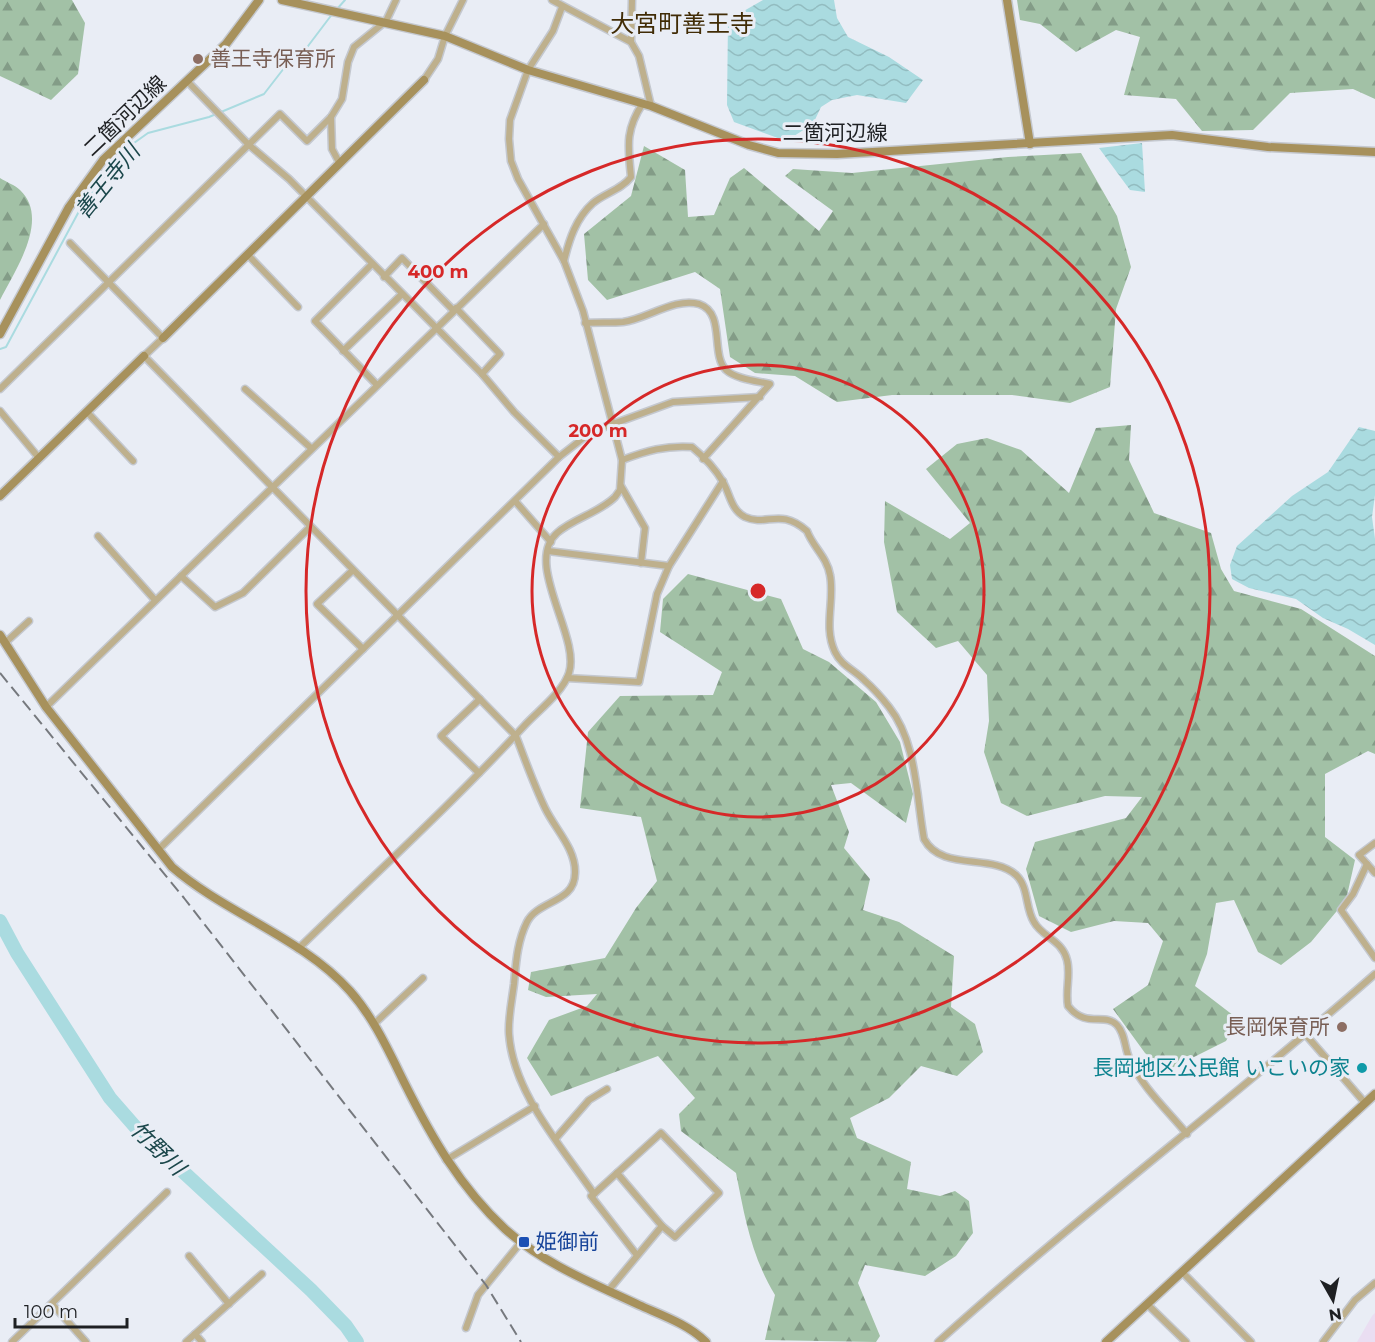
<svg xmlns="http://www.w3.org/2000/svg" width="1375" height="1342" font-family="Montserrat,'Noto Sans JP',sans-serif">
<defs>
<pattern id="forest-firs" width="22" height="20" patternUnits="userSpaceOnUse" patternTransform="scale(1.5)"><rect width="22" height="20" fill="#a2c1a6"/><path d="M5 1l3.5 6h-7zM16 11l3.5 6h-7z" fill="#839c87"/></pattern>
<pattern id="water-waves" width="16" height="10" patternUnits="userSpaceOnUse" patternTransform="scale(1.5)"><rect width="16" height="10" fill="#aadbe0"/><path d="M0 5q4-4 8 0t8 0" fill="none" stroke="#92bcc0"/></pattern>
</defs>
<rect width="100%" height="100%" fill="#e9edf5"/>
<!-- education -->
<polygon fill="#eadef2" points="1375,1313 1375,1342 1357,1342 1372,1316"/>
<!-- forest -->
<g fill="url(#forest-firs)">
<polygon points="0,0 72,0 85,23 78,74 51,100 0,76"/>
<polygon points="1017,0 1375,0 1375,99 1353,89 1290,93 1253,130 1202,131 1176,99 1124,95 1140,37 1116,30 1076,52 1040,24 1020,20"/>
<polygon points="644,146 685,170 688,217 714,215 730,178 744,168 819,231 833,211 785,176 793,169 852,173 1008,157 1081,153 1117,216 1131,267 1116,309 1110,387 1070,403 1012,395 892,395 837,402 795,376 755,373 730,357 720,289 695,272 607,300 588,280 584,234 631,196"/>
<path d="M 0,178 C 6,182 15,185 20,190 C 51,219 14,272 0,300 Z"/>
<polygon points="1131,425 1129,460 1154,513 1211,533 1221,569 1234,591 1301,609 1375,656 1375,754 1368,751 1325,774 1325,837 1355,860 1346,900 1311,942 1281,965 1258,952 1234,900 1216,903 1207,954 1195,986 1238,1019 1226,1041 1166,1071 1145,1053 1113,1009 1148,985 1163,941 1148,923 1114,921 1071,932 1039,916 1026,869 1035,842 1126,818 1142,797 1105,796 1027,816 1001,803 984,752 989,721 987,675 958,641 936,648 897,612 884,542 885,501 950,539 970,523 926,469 957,444 987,438 1021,450 1069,493 1096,428"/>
<path d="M 688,574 L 781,599 L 803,649 L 829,662 L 876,702 L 900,742 L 913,794 L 906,823 L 851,783 L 831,785 L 849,832 L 844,848 L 870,879 L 863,910 L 899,922 L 954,956 L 951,1007 L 975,1024 L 983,1052 L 957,1076 L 921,1066 L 889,1098 L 850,1118 L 857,1138 L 911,1162 L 907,1189 L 940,1196 L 955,1191 L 969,1201 L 973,1233 L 956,1256 L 925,1276 L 865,1265 L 858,1283 L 880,1336 L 876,1342 L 765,1340 L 775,1295 C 751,1255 745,1218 736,1173 L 681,1131 L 679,1114 L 695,1098 L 658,1056 L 551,1096 L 527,1058 L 549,1020 L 587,1006 L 597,994 L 546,997 L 528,990 L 531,972 L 605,958 L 636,908 L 657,881 L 641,817 L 580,808 L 588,732 L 620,696 L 713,695 L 722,672 L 660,632 L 663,599 Z"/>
</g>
<!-- water -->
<g fill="url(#water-waves)">
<polygon points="763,0 834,0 837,18 848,37 889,57 923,80 906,103 857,95 832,100 821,107 813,124 786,141 734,122 727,105 728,20"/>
<polygon points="1142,143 1145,192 1130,190 1099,148"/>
<polygon points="1359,427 1375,431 1375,495 1372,517 1375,539 1375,645 1348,629 1323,618 1296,599 1249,588 1232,579 1230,565 1237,546 1292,496 1328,472"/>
</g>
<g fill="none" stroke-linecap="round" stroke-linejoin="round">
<!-- stream -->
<g stroke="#aadbe0" stroke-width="2">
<polyline points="337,9 345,0"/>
<polyline points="0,349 6,347 84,202 134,143 148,133 209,117 264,94 288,63 305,50 333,13"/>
</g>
<!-- river -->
<polyline stroke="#aadbe0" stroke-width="14" points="0,921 17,953 110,1098 138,1130 311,1290 346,1326 357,1342"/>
<defs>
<g id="street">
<polyline points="552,0 631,42 639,56 651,106"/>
<polyline points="631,42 632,0"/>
<polyline points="424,80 438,59 445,36 463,0"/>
<polyline points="187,81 249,145 289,179 482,374 514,412 559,457"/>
<polyline points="331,117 332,149 340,164"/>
<path d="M 70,243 L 163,338 L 144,356 L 516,736 C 525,760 534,785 545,808 C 555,829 576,849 575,873 C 575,903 538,900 527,922 C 517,942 516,963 514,984 C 512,1000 508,1018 509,1034 C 513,1093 562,1147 594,1194 L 617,1173 L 662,1226 L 608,1291"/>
<polyline points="248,255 298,307"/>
<path d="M 564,261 C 569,240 576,218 593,203 C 605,193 621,190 631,177 C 628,146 625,130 643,103"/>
<polyline points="372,264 315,321 377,385"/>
<polyline points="384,277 402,258 453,310"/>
<polyline points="456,308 500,354 482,374"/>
<path d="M 585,323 C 598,322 611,323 623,322 C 647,319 675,297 699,304 C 726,313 710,354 726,370 C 736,379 757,381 770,384 L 703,459"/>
<polyline points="343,351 401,295"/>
<polyline points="0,389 280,114 307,141 331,117 342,99 348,62 354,47 386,21 396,0"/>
<polyline points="245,389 311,448"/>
<polyline points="0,411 39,458"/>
<polyline points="87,412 133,461"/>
<path d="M 622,460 C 646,451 666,445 692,447 C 703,456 716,470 723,482 C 730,494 731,510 745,517 C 767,527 780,507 807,531 C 813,547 827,557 830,575 C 835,600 823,627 835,652 C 841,665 854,670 864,680 C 873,688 882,698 889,707 C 917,742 916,796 924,839 C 942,872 991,853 1016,875 C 1029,887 1025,908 1034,922 C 1042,937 1062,940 1067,960 C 1071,975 1065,990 1068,1006 C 1086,1029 1105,1012 1117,1025 C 1126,1035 1124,1048 1130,1060 C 1142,1087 1168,1111 1187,1134"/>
<polyline points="621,486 645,528 641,563"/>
<polyline points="515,501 551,542"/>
<polyline points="98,536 155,600"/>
<polyline points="548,551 669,566"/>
<polyline points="353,570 317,604 363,649"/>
<polyline points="181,576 215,607 243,593 309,528"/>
<polyline points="5,643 29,621"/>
<polyline points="567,678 639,682 657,594 669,566 723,481"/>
<polyline points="46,707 544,224"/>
<polyline points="479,773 441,736 480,699"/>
<polyline points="1375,843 1359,855 1375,873"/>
<polyline points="158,850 559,457 591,432 673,402 760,397"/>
<polyline points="1367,864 1353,894 1341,910 1375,958"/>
<path d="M 298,949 C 374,875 453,803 525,725 C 538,711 563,692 569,673 C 581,637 523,563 557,533 C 574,518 599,513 615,497 L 620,490 L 622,460 L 583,311 L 564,261 L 518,179 L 511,161 L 509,139 L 510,120 L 528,70 L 553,31 L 562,7"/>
<polyline points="374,1024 423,978"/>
<polyline points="1306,1035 1365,1103"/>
<polyline points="556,1138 589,1100 607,1089"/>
<polyline points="446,1160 535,1106"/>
<polyline points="617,1173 661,1133 719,1193 675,1237 662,1226"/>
<polyline points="594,1194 591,1196 636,1254"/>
<polyline points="189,1256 229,1304"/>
<polyline points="1182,1272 1251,1342"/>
<polyline points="52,1304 86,1342"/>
<polyline points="1147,1304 1186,1342"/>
<polyline points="466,1328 478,1295 521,1242"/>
<polyline points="195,1334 202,1342"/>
<polyline points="12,1342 167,1192"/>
<polyline points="186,1342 262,1274"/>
<path d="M 938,1342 C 1080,1214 1232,1100 1375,974"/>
<polyline points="1323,1342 1355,1300 1375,1283"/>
</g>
<g id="secondary">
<polyline points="282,0 445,36 528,70 651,106 749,145 778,153 837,154 1172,135 1268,147 1375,152"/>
<polyline points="1007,0 1030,144"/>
<polyline points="0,334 69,207 103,160 226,44 259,0"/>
<polyline points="163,338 424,80"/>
<polyline points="0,496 144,356"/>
<path d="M 0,635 L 46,707 L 172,867 C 225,913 303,938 350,991 C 374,1018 389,1052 405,1084 C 432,1138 460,1187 505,1229 C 544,1264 592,1283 639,1305 C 661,1315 688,1324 706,1342"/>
<polyline points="1106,1342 1375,1094"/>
</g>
</defs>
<!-- street casing -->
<use href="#street" stroke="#c4c8cf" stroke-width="9"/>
<!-- secondary casing -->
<use href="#secondary" stroke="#c4c8cf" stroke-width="11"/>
<!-- street -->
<use href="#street" stroke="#beb08d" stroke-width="6"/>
<!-- secondary -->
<use href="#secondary" stroke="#a7915c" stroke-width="8"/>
<!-- rail -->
<polyline stroke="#76797e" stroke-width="2" stroke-dasharray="12 6" stroke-linecap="butt" points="0,673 184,898 486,1285 521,1342"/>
</g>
<!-- distance rings -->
<g fill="none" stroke="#d62828" stroke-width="3">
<circle cx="758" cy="591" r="226"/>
<circle cx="758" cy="591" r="452"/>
</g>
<!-- markers -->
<g fill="#8d6e63" stroke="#e9edf5" stroke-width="2">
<circle cx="198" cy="59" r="6"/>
<circle cx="1342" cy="1027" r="6"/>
</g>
<circle fill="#0f9aa8" stroke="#e9edf5" stroke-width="2" cx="1362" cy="1068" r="6"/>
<rect fill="#1a4fb4" stroke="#e9edf5" stroke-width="2" x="518" y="1236" width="12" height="12" rx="3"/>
<g text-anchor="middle" stroke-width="6" stroke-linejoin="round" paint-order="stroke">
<!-- education labels -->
<g font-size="21" fill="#785e54" stroke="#e9edf5" text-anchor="start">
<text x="210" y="66">善王寺保育所</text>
<text x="1330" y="1034" text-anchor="end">長岡保育所</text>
</g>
<!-- street labels -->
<g font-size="21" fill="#1e2023" stroke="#e9edf5">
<text transform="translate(125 116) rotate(-44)" y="7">二箇河辺線</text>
<text x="835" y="140">二箇河辺線</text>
</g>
<!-- culture labels -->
<g font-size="21" fill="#0d838f" stroke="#e9edf5" text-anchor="end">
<text x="1350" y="1075">長岡地区公民館 いこいの家</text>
</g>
<!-- transit labels -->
<g font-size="21" fill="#164399" stroke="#e9edf5" text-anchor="start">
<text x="536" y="1249">姫御前</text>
</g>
<!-- water labels -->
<g font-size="22" font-style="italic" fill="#1b474b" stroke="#e9edf5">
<text transform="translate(107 181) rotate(-51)" y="8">善王寺川</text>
<text transform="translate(158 1148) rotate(44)" y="8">竹野川</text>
</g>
<!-- quarter labels -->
<g font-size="24" fill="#412c06" stroke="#e9edf5">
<text x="682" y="32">大宮町善王寺</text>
</g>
</g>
<circle cx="758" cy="591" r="9" fill="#d62828" stroke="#e9edf5" stroke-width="3"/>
<g font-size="18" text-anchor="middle" font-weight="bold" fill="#d62828" stroke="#e9edf5" stroke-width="6" stroke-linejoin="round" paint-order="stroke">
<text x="438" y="278">400 m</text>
<text x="598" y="437">200 m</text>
</g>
<!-- north arrow -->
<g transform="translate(1333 1300) rotate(171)" stroke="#e9edf5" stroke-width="4.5" paint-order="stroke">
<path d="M0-4.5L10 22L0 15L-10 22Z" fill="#1e2023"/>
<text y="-9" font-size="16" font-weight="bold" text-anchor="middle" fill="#1e2023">N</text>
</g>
<!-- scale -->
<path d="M15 1318v9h112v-9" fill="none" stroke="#1e2023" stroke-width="3"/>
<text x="24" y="1318" font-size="18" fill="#1e2023" stroke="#e9edf5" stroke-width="4.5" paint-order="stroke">100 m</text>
</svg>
